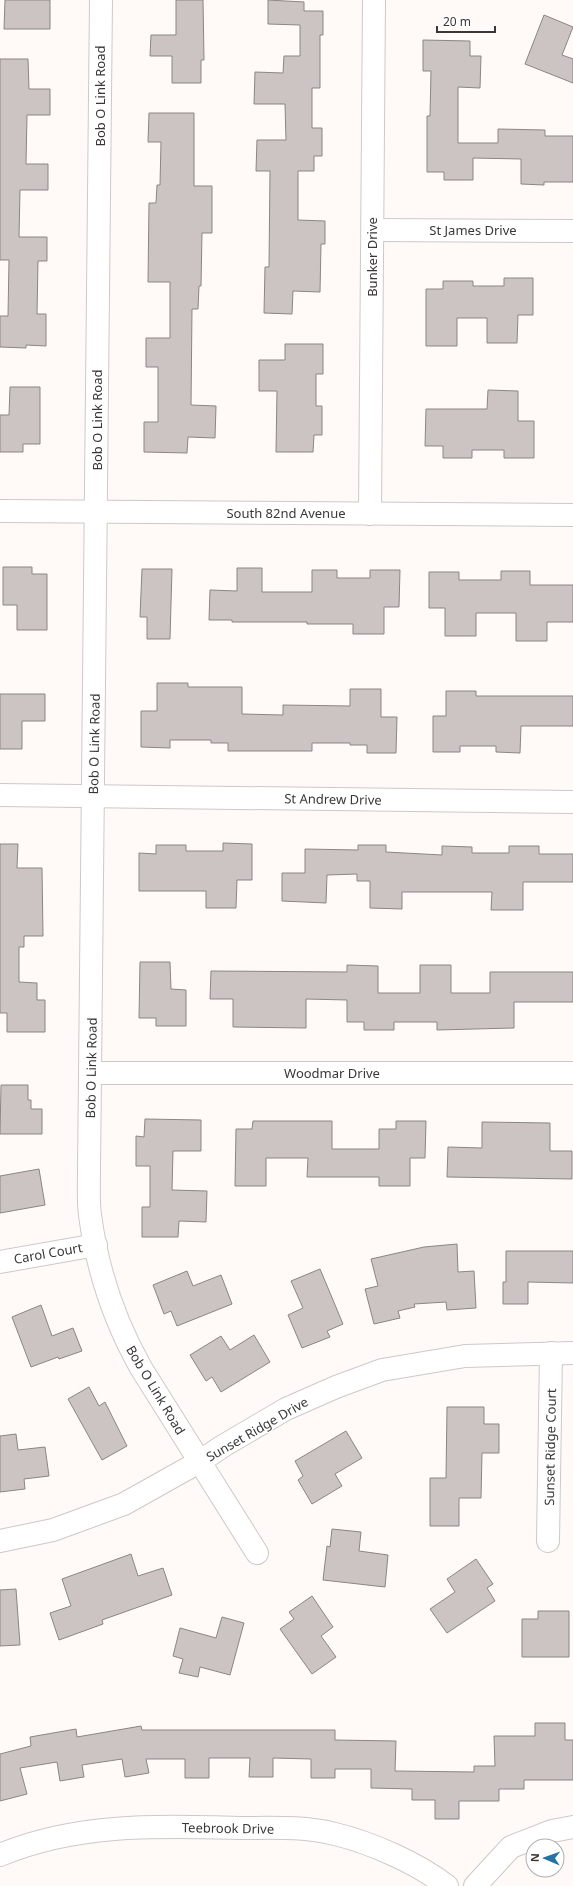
<svg xmlns="http://www.w3.org/2000/svg" width="573" height="1886" font-family="'Noto Sans',sans-serif">
<rect width="100%" height="100%" fill="#fff9f8"/>
<!-- building -->
<g fill="#cbc4c3" stroke="#8b8584">
<polygon points="5,0 50,0 50,29 4,29"/>
<polygon points="176,0 203,0 204,60 201,60 201,83 172,83 172,56 150,56 151,35 176,35"/>
<polygon points="268,0 304,2 304,11 323,11 323,35 320,35 320,88 312,88 312,128 322,128 322,156 314,156 314,171 298,171 298,220 325,221 325,244 321,244 320,292 293,291 292,314 264,313 265,267 269,267 270,171 256,171 257,140 286,140 285,104 254,104 255,72 283,73 284,56 300,56 300,25 268,24"/>
<polygon points="544,15 573,27 562,55 573,59 573,83 525,64"/>
<polygon points="423,40 470,41 470,56 481,56 480,88 458,87 458,143 498,143 498,129 545,130 545,136 573,136 573,182 544,182 544,185 521,184 521,159 473,158 473,180 444,180 444,172 427,172 427,116 430,116 431,71 423,71"/>
<polygon points="0,59 28,59 29,89 50,89 50,115 27,115 26,164 48,164 48,190 20,190 19,237 47,237 47,261 38,261 37,314 46,314 46,346 26,345 26,348 0,347 0,316 8,316 9,260 0,260"/>
<polygon points="149,113 194,113 194,186 212,186 212,233 202,233 201,286 199,286 198,309 192,309 191,405 216,406 215,438 188,437 187,453 144,452 144,422 158,422 158,367 146,367 146,338 170,338 170,282 148,282 149,203 156,203 157,185 160,185 161,142 148,142"/>
<polygon points="504,278 533,278 533,315 518,315 517,343 487,343 487,318 457,318 457,346 426,346 426,289 443,289 443,281 473,281 473,286 504,286"/>
<polygon points="285,344 323,344 323,374 316,374 316,406 322,406 322,435 314,435 313,452 276,452 277,391 259,391 259,360 285,360"/>
<polygon points="10,387 40,387 40,444 23,444 23,452 0,452 0,415 9,415"/>
<polygon points="488,390 518,391 518,421 534,421 534,458 504,458 504,450 472,450 472,458 443,458 443,446 425,446 426,409 487,409"/>
<polygon points="3,567 32,567 32,574 47,574 47,630 17,630 17,605 3,605"/>
<polygon points="237,568 262,568 262,592 312,592 312,570 337,570 337,578 370,578 370,570 400,570 399,607 384,607 384,634 353,634 353,624 307,624 307,622 232,622 232,620 209,620 210,590 237,591"/>
<polygon points="142,569 172,569 170,639 147,639 147,617 140,617"/>
<polygon points="501,571 530,571 530,585 573,585 573,622 547,622 547,641 516,641 516,613 476,613 476,636 445,636 445,608 429,608 429,572 459,572 459,580 501,580"/>
<polygon points="157,683 188,683 188,687 242,687 242,714 283,715 283,705 350,706 350,689 381,689 381,717 397,717 396,753 367,753 367,745 350,745 350,743 312,743 312,751 228,751 228,743 211,743 211,740 170,740 170,748 141,747 141,711 157,711"/>
<polygon points="446,691 476,691 476,696 573,696 573,726 521,726 520,753 496,752 496,746 460,746 460,752 433,752 433,716 446,716"/>
<polygon points="0,694 45,694 45,721 22,721 22,749 0,749"/>
<polygon points="223,843 252,844 252,880 237,880 236,908 206,908 206,891 139,891 139,853 156,854 156,845 186,845 186,851 223,851"/>
<polygon points="0,844 18,844 17,868 42,868 43,936 24,936 24,947 19,947 19,982 37,983 37,1000 45,1000 45,1032 7,1032 7,1013 0,1013"/>
<polygon points="358,845 386,845 386,852 442,855 442,846 472,847 472,853 509,853 509,846 539,846 539,854 573,854 573,882 523,882 523,910 491,910 492,892 402,892 402,909 370,908 370,881 357,881 357,874 327,875 326,903 282,901 282,873 305,873 305,849 358,850"/>
<polygon points="140,962 170,962 171,989 186,990 186,1026 156,1026 156,1018 139,1018"/>
<polygon points="347,965 378,966 378,993 420,993 420,965 451,965 451,993 490,993 490,972 573,972 573,1002 514,1002 514,1028 437,1030 437,1022 394,1022 394,1030 364,1030 364,1022 347,1022 347,1000 306,999 306,1028 233,1027 233,999 210,999 211,971 347,972"/>
<polygon points="1,1085 28,1085 28,1100 31,1100 31,1109 42,1109 42,1134 0,1134"/>
<polygon points="145,1119 201,1120 201,1151 173,1151 172,1190 207,1191 206,1222 179,1221 178,1237 142,1237 142,1207 150,1207 150,1166 136,1166 136,1136 144,1137"/>
<polygon points="253,1121 332,1121 332,1149 379,1149 379,1129 396,1129 396,1121 426,1121 425,1158 410,1158 410,1186 379,1186 379,1177 307,1177 308,1158 266,1158 266,1186 235,1186 236,1129 252,1129"/>
<polygon points="482,1122 550,1123 550,1151 572,1151 572,1179 447,1177 448,1147 482,1148"/>
<polygon points="39,1169 45,1205 0,1213 0,1176"/>
<polygon points="457,1244 458,1272 474,1271 476,1308 447,1310 446,1302 414,1304 415,1307 398,1311 400,1318 374,1324 365,1289 378,1286 371,1259 424,1247"/>
<polygon points="506,1251 573,1251 573,1283 528,1282 528,1304 503,1304 503,1282 506,1282"/>
<polygon points="320,1269 343,1324 327,1331 330,1337 302,1348 288,1315 303,1308 291,1281"/>
<polygon points="187,1271 193,1286 221,1275 232,1304 177,1326 171,1311 164,1314 153,1285"/>
<polygon points="41,1305 52,1336 73,1328 82,1351 59,1359 58,1357 31,1367 12,1317"/>
<polygon points="254,1335 270,1362 221,1392 212,1377 206,1381 190,1355 221,1336 230,1350"/>
<polygon points="89,1387 99,1406 105,1402 127,1446 102,1460 68,1399"/>
<polygon points="447,1407 484,1407 484,1424 499,1424 499,1453 482,1453 481,1498 459,1498 459,1526 430,1526 430,1478 446,1478"/>
<polygon points="346,1431 362,1458 335,1474 342,1486 312,1504 298,1480 303,1476 295,1461"/>
<polygon points="16,1434 18,1450 45,1447 49,1476 24,1479 25,1489 0,1492 0,1436"/>
<polygon points="332,1529 361,1532 359,1551 388,1555 385,1587 323,1580 327,1546 330,1547"/>
<polygon points="131,1554 138,1576 163,1568 172,1595 102,1620 103,1624 59,1640 50,1613 71,1606 62,1579"/>
<polygon points="476,1559 493,1584 487,1588 495,1601 447,1633 430,1609 455,1592 447,1579"/>
<polygon points="16,1589 20,1645 0,1646 0,1590"/>
<polygon points="312,1596 333,1627 321,1636 336,1657 312,1674 280,1629 294,1619 289,1612"/>
<polygon points="538,1611 569,1611 569,1657 522,1657 522,1619 538,1619"/>
<polygon points="222,1617 244,1623 230,1675 200,1667 198,1677 179,1673 183,1659 173,1656 180,1628 216,1638"/>
<polygon points="535,1723 565,1723 565,1740 573,1740 573,1780 524,1780 524,1789 499,1789 499,1801 459,1801 459,1819 435,1819 435,1800 412,1800 412,1789 371,1788 371,1769 335,1769 335,1778 311,1778 311,1759 273,1758 273,1777 249,1777 250,1758 209,1758 209,1778 185,1778 185,1759 146,1759 149,1773 125,1777 122,1759 82,1765 84,1777 60,1781 57,1762 20,1768 27,1794 0,1801 0,1754 31,1746 30,1737 76,1729 77,1737 141,1726 142,1730 335,1730 335,1740 396,1741 395,1771 474,1772 474,1766 495,1766 494,1736 535,1736"/>
</g>
<g fill="none" stroke-linecap="round" stroke-linejoin="round">
<defs>
<g id="minor">
<path d="M 101,0 L 89,1170 C 89,1185 88,1200 90,1215 C 97,1268 115,1322 141,1368 L 257,1553"/>
<polyline points="373,230 573,231"/>
<polyline points="0,511 573,515"/>
<polyline points="370,514 374,0"/>
<polyline points="0,795 573,802"/>
<polyline points="91,1073 573,1073"/>
<polyline points="0,1262 96,1245"/>
<polyline points="0,1541 53,1530 124,1504 199,1462 223,1446 286,1409 336,1387 382,1370 465,1356 573,1353"/>
<polyline points="548,1541 551,1353"/>
<path d="M 0,1855 C 77,1823 157,1826 239,1828 C 270,1828 304,1826 335,1834 C 372,1843 417,1863 447,1886"/>
<polyline points="475,1886 511,1847 552,1831 573,1827"/>
</g>
</defs>
<!-- minor casing -->
<use href="#minor" stroke="#cfc8c8" stroke-width="24"/>
<!-- minor -->
<use href="#minor" stroke="#fff" stroke-width="22"/>
</g>
<g text-anchor="middle" stroke-width="3" stroke-linejoin="round" paint-order="stroke">
<!-- street labels -->
<g font-size="13" fill="#3a3737" stroke="#fff">
<text transform="translate(100 96) rotate(-90)" y="5">Bob O Link Road</text>
<text x="473" y="235">St James Drive</text>
<text transform="translate(372 257) rotate(-90)" y="5">Bunker Drive</text>
<text transform="translate(97 420) rotate(-90)" y="5">Bob O Link Road</text>
<text x="286" y="518">South 82nd Avenue</text>
<text transform="translate(94 744) rotate(-89)" y="5">Bob O Link Road</text>
<text transform="translate(333 799) rotate(1)" y="5">St Andrew Drive</text>
<text transform="translate(91 1068) rotate(-89)" y="5">Bob O Link Road</text>
<text x="332" y="1078">Woodmar Drive</text>
<text transform="translate(48 1253) rotate(-10)" y="5">Carol Court</text>
<text transform="translate(156 1390) rotate(59)" y="5">Bob O Link Road</text>
<text transform="translate(257 1429) rotate(-30)" y="5">Sunset Ridge Drive</text>
<text transform="translate(550 1447) rotate(-89)" y="5">Sunset Ridge Court</text>
<text transform="translate(228 1828) rotate(1)" y="5">Teebrook Drive</text>
</g>
</g>
<!-- north arrow -->
<g transform="translate(545 1858) rotate(272)"><circle r="19" fill="#ffffff" stroke="#b0afaf"/>
<path d="M0-3L7 15L0 10L-7 15Z" fill="#2572a5"/>
<text y="-6" font-size="11" font-weight="bold" text-anchor="middle" fill="#3a3737">N</text>
</g>
<!-- scale -->
<path d="M437 26v6h58v-6" fill="none" stroke="#3a3737" stroke-width="2"/>
<text x="443" y="26" font-size="12" fill="#3a3737" stroke="#ffffff" stroke-width="3" paint-order="stroke">20 m</text>
</svg>
